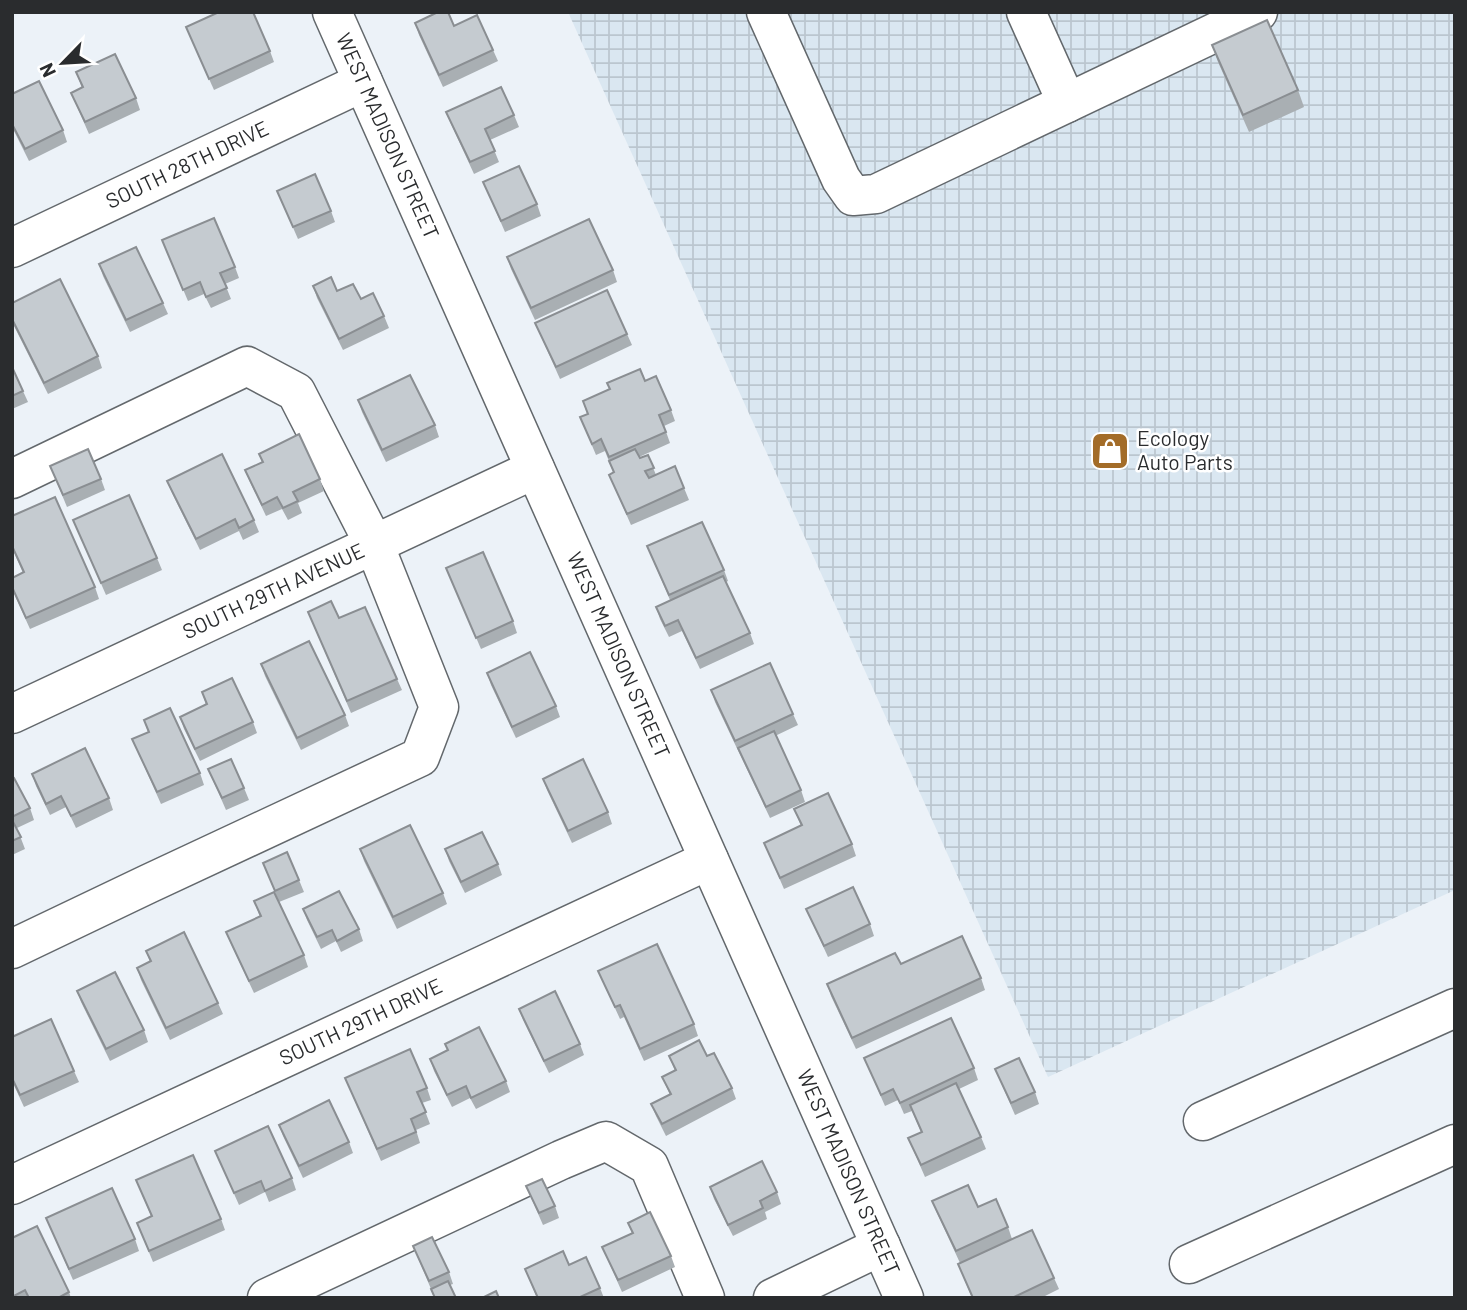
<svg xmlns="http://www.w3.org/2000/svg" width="1467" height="1310" font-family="Barlow,sans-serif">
<defs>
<pattern id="industrial-grid" width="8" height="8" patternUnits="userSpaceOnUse" patternTransform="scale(1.75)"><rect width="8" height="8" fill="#dae7f1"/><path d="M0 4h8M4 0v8" fill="none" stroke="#bbc6cf"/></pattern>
</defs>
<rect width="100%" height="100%" fill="#ecf2f8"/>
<!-- industrial -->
<polygon fill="url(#industrial-grid)" points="568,12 1455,12 1455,890 1048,1077"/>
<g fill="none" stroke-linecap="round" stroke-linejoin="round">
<defs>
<g id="minor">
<path id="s1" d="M 332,12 L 904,1298"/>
<polyline points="766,12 841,179 853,196 876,194 1258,12"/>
<polyline points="1026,12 1067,103"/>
<path id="s2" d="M 12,248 L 363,82"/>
<polyline points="12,479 247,366 296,392 374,544 439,707 420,757 148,884 12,949"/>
<path id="s3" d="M 12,714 L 535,469"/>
<polyline points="1203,1121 1455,1008"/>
<path id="s4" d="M 12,1185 L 709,860"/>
<polyline points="1189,1264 1455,1144"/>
<polyline points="267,1298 561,1160 606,1141 649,1166 705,1298"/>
<polyline points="773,1298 881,1246"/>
</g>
</defs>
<!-- minor casing -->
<use href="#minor" stroke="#63686c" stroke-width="41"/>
<!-- minor -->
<use href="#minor" stroke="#fff" stroke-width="38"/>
</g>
<!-- wall -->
<g fill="#a9afb3">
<polygon points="415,23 454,26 493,50 498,61 443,87 419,35"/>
<polygon points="186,27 270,51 274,62 214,90"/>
<polygon points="1212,45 1298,90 1304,107 1249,132 1218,62"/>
<polygon points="76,72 136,98 140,110 89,134 71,93 82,88"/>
<polygon points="12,94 63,130 67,142 29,161 13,129 12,130"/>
<polygon points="446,112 514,115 519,127 490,140 499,162 474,174 451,124"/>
<polygon points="483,182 537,204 541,216 505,232"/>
<polygon points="277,191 331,211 335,222 298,239"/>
<polygon points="162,240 235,267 239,278 225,284 231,299 211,308 204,294 188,301"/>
<polygon points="507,257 613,270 617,282 535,320 511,269"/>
<polygon points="99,264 163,303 168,314 130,332 103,276"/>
<polygon points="313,286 337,291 361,299 384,316 389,328 343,350 317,298"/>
<polygon points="12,303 98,356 102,368 48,394 12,322"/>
<polygon points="535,323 627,334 632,345 560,379"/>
<polygon points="12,367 28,402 12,409"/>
<polygon points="645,381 671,410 675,421 664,426 670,443 639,457 640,458 648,455 656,475 684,488 689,500 631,525 609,475 613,472 605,451 596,455 580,417 587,414 583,401"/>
<polygon points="358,400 435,425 439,437 386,462 362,412"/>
<polygon points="259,454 320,479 324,491 298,503 302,513 288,520 282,509 266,516 250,482 245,470 262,462"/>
<polygon points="50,466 101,479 105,490 67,507"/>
<polygon points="167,481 254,520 259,532 243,540 239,531 200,550 172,493"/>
<polygon points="12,516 95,587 99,599 30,629 12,589 12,578 23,573 12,548"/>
<polygon points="73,520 157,558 162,570 106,595"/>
<polygon points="647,546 724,570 728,581 726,582 750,633 754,644 700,669 682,631 669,637 660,619 656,607 670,600"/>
<polygon points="446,568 513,621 517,633 481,649"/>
<polygon points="308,612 339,618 397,679 402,690 351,713"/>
<polygon points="261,664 345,715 349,726 301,750 265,676"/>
<polygon points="487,673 556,706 560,717 516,738 491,685"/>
<polygon points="711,690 793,714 798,725 775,736 801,790 805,802 770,818 715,702"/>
<polygon points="202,692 253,722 257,733 200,761 184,729 180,717 206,705"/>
<polygon points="144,720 200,773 204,785 161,804 132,739 148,732"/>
<polygon points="208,769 244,788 249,800 226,810"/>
<polygon points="32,774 109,798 113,810 76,828 66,807 50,815 36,786"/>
<polygon points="12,779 30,808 34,820 17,828 25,849 12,855"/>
<polygon points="543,779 608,812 612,824 572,843 547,790"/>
<polygon points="794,809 852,844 856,856 784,889 764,843 801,826"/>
<polygon points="360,849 443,893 447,904 397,929 364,861"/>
<polygon points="445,849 498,864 502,875 465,893 449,861"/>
<polygon points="263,863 299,880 304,892 279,902"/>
<polygon points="254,901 304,955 308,967 254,993 231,944 226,932 260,917"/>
<polygon points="303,909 359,929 363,941 341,952 336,941 321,949 307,920"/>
<polygon points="806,909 870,924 874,936 828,957"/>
<polygon points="146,951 218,1003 223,1014 170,1040 141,980 137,968 150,962"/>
<polygon points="901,964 981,978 985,990 856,1049 831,996 827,984"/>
<polygon points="598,971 694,1024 698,1036 644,1061 624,1017 620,1019"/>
<polygon points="77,991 144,1030 148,1042 110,1061 81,1002"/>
<polygon points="519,1009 580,1044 584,1055 549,1073 523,1020"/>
<polygon points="12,1037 74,1071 79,1082 24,1107 12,1081"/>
<polygon points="447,1051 506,1081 510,1092 476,1109 470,1098 452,1107 434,1071 430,1059"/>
<polygon points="669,1056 707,1056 732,1088 736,1099 666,1136 656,1116 651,1104 670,1095 662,1077 675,1071"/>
<polygon points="864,1058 974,1068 978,1080 959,1089 981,1137 986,1149 925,1177 908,1138 921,1132 912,1111 904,1114 898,1100 885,1106"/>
<polygon points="995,1069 1035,1092 1039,1104 1015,1115"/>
<polygon points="345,1078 427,1088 431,1100 422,1103 430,1124 416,1130 420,1143 381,1161"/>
<polygon points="279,1125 349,1142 353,1153 303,1178 283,1136"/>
<polygon points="215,1151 292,1178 296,1190 269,1202 265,1192 239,1205"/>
<polygon points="136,1180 221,1219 225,1230 153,1262 137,1223 151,1216"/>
<polygon points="526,1186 555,1206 559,1218 543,1225"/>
<polygon points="710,1187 777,1192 781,1204 765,1212 767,1219 733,1236 714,1199"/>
<polygon points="932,1201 978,1207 1008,1227 1012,1239 1054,1278 1059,1289 1041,1298 972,1298 958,1264 960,1263 937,1213"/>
<polygon points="46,1218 135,1239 139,1251 73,1280"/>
<polygon points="628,1223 671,1256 675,1267 622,1292 602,1247 632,1233"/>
<polygon points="12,1238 69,1292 71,1298 12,1298"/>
<polygon points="413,1246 449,1272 453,1284 450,1285 456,1298 434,1298 431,1289"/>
<polygon points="569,1265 600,1288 604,1298 537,1298 525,1269"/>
</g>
<!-- building -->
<g fill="#c5cbd0" stroke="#8a8e92" stroke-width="2">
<polygon points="219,12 253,12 270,51 209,79 186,27"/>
<polygon points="438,12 448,12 454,26 477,15 493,50 439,75 415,23"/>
<polygon points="1267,20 1298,90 1243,115 1212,45"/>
<polygon points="115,54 136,98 85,122 71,93 83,87 76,72"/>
<polygon points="39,81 63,130 25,149 12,124 12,94"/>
<polygon points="501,87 514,115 485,129 495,151 470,162 446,112"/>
<polygon points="519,166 537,204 501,221 483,182"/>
<polygon points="315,174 331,211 293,227 277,191"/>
<polygon points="214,218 235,267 220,273 227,288 206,297 200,282 183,290 162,240"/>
<polygon points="589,219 613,270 531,308 507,257"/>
<polygon points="136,247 163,303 126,320 99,264"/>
<polygon points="331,277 337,291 353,284 361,299 373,293 384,316 339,339 313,286"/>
<polygon points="60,279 98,356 44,383 12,319 12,303"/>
<polygon points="607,290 627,334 556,367 535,323"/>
<polygon points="12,367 23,391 12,396"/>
<polygon points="640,369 645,381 656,376 671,410 659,415 666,432 609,457 601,439 592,444 580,417 588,414 583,401 610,389 607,383"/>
<polygon points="410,375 435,425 382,450 358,400"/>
<polygon points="299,434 320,479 293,492 298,501 283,508 277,497 262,505 245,470 263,462 259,454"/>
<polygon points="88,449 101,479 63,495 50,466"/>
<polygon points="635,449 640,458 648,455 654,468 645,471 649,478 675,466 684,488 627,514 609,475 614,472 609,461"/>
<polygon points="222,454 254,520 239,528 235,519 196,539 167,481"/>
<polygon points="129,495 157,558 101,583 73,520"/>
<polygon points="55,497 95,587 26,618 12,587 12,578 24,572 12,546 12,516"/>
<polygon points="702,522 724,570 669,595 647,546"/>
<polygon points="483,552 513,621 476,638 446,568"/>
<polygon points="723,576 750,633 696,658 678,620 665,626 656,607"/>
<polygon points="331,601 339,618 365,607 397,679 347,701 308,612"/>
<polygon points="309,641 345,715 297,738 261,664"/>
<polygon points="530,652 556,706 512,727 487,673"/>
<polygon points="770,663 793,714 735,741 711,690"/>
<polygon points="232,678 253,722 195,749 180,717 207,704 202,692"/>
<polygon points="170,708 200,773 157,792 132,739 149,732 144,720"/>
<polygon points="774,731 801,790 766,807 738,748"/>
<polygon points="85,748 109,798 71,816 61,796 46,804 32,774"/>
<polygon points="231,759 244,788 222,798 208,769"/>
<polygon points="583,759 608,812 568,831 543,779"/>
<polygon points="14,778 30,808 12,817 12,779"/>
<polygon points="828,793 852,844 780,878 764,843 802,825 794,809"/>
<polygon points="12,820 21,837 12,841"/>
<polygon points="410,825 443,893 393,917 360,849"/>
<polygon points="482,832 498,864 461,882 445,849"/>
<polygon points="287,852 299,880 275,891 263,863"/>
<polygon points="853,887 870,924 824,946 806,909"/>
<polygon points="339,891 359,929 337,941 332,930 317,937 303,909"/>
<polygon points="274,892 304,955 249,981 226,932 261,916 254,901"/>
<polygon points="184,932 218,1003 166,1028 137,968 151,961 146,951"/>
<polygon points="962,936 981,978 852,1038 827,984 895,953 901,964"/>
<polygon points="657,944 694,1024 640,1049 620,1005 615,1007 598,971"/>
<polygon points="115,972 144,1030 106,1049 77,991"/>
<polygon points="555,991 580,1044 544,1061 519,1009"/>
<polygon points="951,1018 974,1068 900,1103 893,1089 881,1095 864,1058"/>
<polygon points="51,1019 74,1071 20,1095 12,1078 12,1037"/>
<polygon points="479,1027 506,1081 471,1098 466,1086 447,1095 430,1059 448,1050 445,1044"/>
<polygon points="699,1040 707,1056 714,1053 732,1088 662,1124 651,1104 671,1094 662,1077 676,1070 669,1056"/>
<polygon points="410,1049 427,1088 417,1092 426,1112 411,1119 416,1132 377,1149 345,1078"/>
<polygon points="1019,1058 1035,1092 1011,1103 995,1069"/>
<polygon points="956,1083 981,1137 921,1165 908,1138 922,1132 910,1105"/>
<polygon points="329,1100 349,1142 299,1166 279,1125"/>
<polygon points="268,1126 292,1178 265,1191 261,1181 234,1193 215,1151"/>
<polygon points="193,1155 221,1219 149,1251 137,1223 152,1216 136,1180"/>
<polygon points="762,1161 777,1192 760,1201 763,1208 728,1225 710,1187"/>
<polygon points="542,1179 555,1206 539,1213 526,1186"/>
<polygon points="968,1185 978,1207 996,1199 1008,1227 956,1251 932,1201"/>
<polygon points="112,1188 135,1239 69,1269 46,1218"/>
<polygon points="650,1212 671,1256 618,1280 602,1247 633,1233 628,1223"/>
<polygon points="37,1226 69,1292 58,1298 29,1298 25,1290 12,1297 12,1238"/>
<polygon points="1032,1230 1054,1278 1012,1298 973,1298 958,1264"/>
<polygon points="432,1237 449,1272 429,1281 413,1246"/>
<polygon points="563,1251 569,1265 586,1257 600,1288 578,1298 538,1298 525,1269"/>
<polygon points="448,1281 456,1298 435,1298 431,1289"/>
<polygon points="496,1291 499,1298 482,1298"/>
</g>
<!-- icons -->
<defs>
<symbol id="shop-square" viewBox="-11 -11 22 22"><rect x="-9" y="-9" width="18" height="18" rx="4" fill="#a36c28" stroke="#fff"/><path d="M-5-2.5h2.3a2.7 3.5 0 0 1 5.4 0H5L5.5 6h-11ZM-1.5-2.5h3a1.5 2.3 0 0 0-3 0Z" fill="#fff"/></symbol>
</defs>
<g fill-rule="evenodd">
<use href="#shop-square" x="1088" y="429" width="44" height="44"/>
</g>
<g text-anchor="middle" stroke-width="5" stroke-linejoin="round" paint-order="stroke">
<!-- street labels -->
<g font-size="21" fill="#2a2c2e" stroke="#fff">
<text dy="7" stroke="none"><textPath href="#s1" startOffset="136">WEST MADISON STREET</textPath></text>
<text dy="7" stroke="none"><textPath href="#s2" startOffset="194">SOUTH 28TH DRIVE</textPath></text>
<text dy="7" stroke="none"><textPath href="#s3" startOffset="289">SOUTH 29TH AVENUE</textPath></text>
<text dy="7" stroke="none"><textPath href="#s1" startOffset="704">WEST MADISON STREET</textPath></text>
<text dy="7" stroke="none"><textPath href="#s4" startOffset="385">SOUTH 29TH DRIVE</textPath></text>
<text dy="7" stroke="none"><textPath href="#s1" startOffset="1270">WEST MADISON STREET</textPath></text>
</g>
<!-- poi labels -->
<g font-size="21" fill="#2a2c2e" stroke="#fff" text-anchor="start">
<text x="1137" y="446">Ecology<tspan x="1137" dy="24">Auto Parts</tspan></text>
</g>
</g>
<!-- border -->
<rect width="1467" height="1310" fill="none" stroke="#2a2c2e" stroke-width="28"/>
<!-- north arrow -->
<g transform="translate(63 63) rotate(245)" stroke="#ffffff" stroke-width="5" paint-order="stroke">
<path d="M0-5L12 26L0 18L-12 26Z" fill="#2a2c2e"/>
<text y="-10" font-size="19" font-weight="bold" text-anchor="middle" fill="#2a2c2e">N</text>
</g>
</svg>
